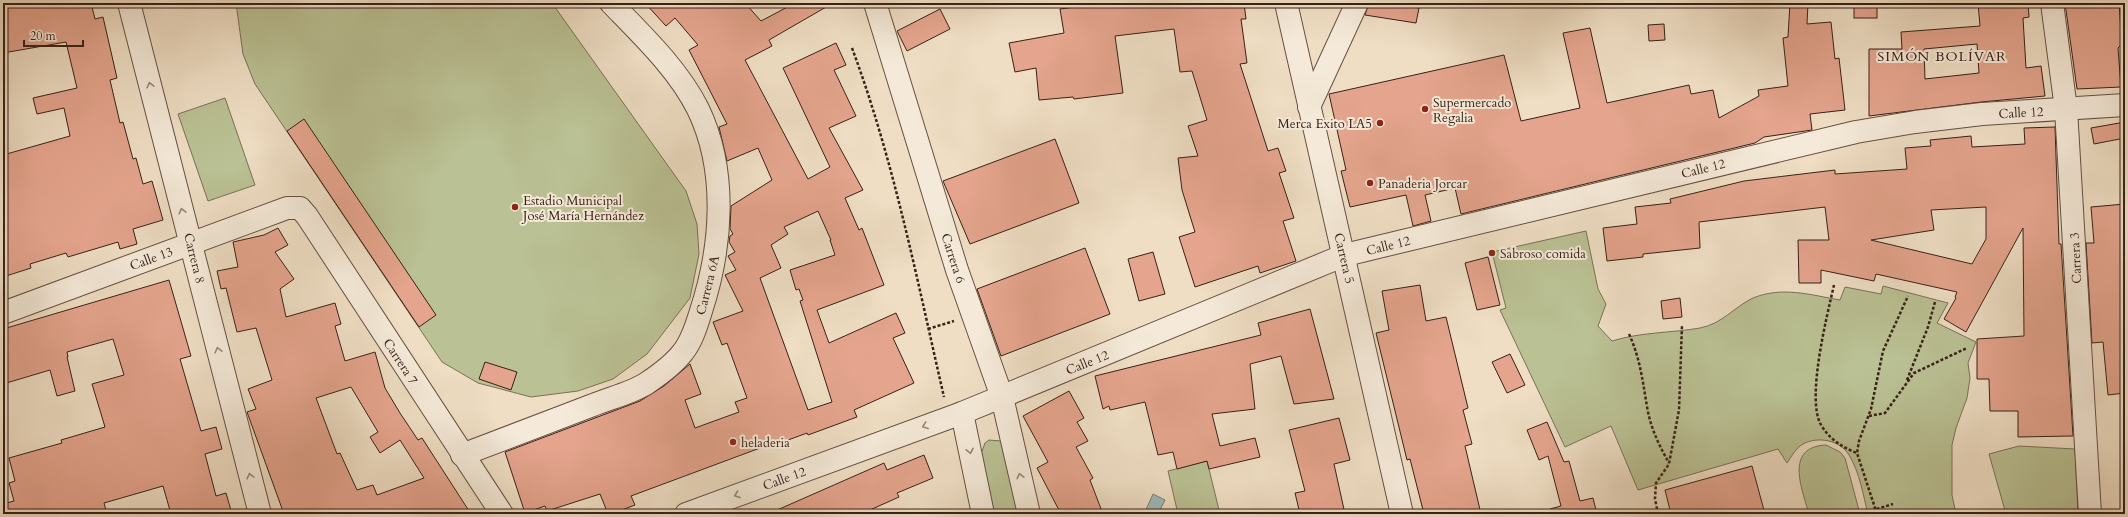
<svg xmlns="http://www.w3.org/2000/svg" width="2128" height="517" font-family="Cardo,serif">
<rect width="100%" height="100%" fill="#efdec4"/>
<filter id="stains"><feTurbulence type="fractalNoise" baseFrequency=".005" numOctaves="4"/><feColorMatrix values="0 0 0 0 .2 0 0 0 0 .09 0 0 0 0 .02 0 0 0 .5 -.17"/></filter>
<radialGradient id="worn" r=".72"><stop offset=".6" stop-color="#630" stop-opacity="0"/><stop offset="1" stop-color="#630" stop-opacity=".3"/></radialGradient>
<!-- green -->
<g fill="#bac194" stroke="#7a7156">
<polygon points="236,3 552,3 686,191 697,224 699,254 690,298 647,354 613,379 578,391 531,397 478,383 442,362 255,84 243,54"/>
<polygon points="225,98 255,185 208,201 178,114"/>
<path d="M 1586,231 L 1598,289 L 1606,304 L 1598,326 L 1612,341 C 1641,332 1671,333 1700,328 C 1722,324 1734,307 1753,298 C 1782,286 1811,295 1840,300 L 1845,287 L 1881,294 L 1883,286 L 1948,303 L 1937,323 L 1976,342 L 1968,363 L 1970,378 L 1967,398 L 1956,428 L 1952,445 L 1952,495 L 1956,514 L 1868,514 C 1863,495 1860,473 1849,455 C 1840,440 1818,436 1803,444 C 1796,448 1791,457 1787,463 L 1778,449 L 1638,490 L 1611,426 L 1565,447 L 1500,310 L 1506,308 L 1492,252 Z"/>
<polygon points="989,440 1001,441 1004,445 1020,514 994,514 981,454 985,443"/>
<path d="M 1826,445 L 1840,452 L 1845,458 L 1860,514 L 1809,514 C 1802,489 1784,447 1826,445 Z"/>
<polygon points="2019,446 2075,449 2078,514 2006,514 1989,454"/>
<polygon points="1207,461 1220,514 1178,514 1168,471"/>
</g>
<!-- water -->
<polygon fill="#9dbabc" stroke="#757d7a" points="1153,494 1165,500 1158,514 1144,514"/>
<!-- building -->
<g fill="#e4a48d" stroke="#392117" fill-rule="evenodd">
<polygon points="3,3 91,3 95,19 103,17 117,78 110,80 120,123 123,122 133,159 136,158 143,184 152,181 163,220 133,229 137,244 120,249 118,242 68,257 66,253 30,264 31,268 6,276 3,266 3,155 70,136 64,108 37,114 33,98 77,88 66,42 3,53"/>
<path d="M 645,3 L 745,3 L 761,21 L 795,3 L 833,3 L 769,40 L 772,46 L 745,60 L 808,179 L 830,167 L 783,68 L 836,43 L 846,65 L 834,70 L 856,116 L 829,128 L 863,190 L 845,198 L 859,230 L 862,228 L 884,285 L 817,310 L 829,343 L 896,313 L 905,333 L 893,338 L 914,383 L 854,410 L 857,417 L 808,435 L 807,433 L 780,443 L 779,441 L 631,496 L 635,505 L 611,514 L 608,514 L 600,494 L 547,511 L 545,506 L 525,513 L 505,452 L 640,401 L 664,386 L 690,364 L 701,394 L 685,400 L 695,428 L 739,412 L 735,402 L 747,398 L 727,343 L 722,345 L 713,322 L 743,311 L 725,275 L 736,270 L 728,256 L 735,252 L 729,242 L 730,236 L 733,234 L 730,229 L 731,206 L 772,180 L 758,148 L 727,161 L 719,127 L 727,124 L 689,50 L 698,45 L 675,18 L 666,26 ZM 818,211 L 831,240 L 830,240 L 835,255 L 790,270 L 796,290 L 799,289 L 803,300 L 800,301 L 832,402 L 808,410 L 760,278 L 781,268 L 771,245 L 788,234 L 784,227 Z"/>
<polygon points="1106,3 1209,3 1210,7 1244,3 1246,19 1241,19 1247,63 1240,64 1268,151 1278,148 1286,171 1279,173 1294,218 1283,221 1296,261 1260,273 1258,266 1195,287 1179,237 1195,232 1182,190 1178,158 1198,156 1188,126 1207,120 1192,71 1180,72 1174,29 1115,36 1123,93 1074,99 1073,97 1039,100 1036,68 1015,72 1009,43 1064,33 1060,9"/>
<polygon points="1369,3 1390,3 1419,8 1416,23 1365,15"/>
<polygon points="1790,3 1808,3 1807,24 1831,22 1835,59 1839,58 1845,110 1810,114 1812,130 1764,137 1755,143 1461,214 1455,188 1425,195 1431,221 1413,226 1406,195 1350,207 1341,171 1346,170 1329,94 1504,55 1521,121 1580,108 1563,33 1590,28 1607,103 1689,85 1691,94 1713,90 1719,118 1759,96 1758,90 1788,86 1783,38 1788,37"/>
<rect x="1854" y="3" width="23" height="15"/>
<path d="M 1978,3 L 2028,3 L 2029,17 L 2023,18 L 2026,68 L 2041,66 L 2045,96 L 1981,102 L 1869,116 L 1869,49 L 1902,49 L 1901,32 L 1980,26 ZM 1977,44 L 1979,73 L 1925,79 L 1924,49 Z"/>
<polygon points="2065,3 2119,3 2122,44 2118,48 2121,87 2077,89"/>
<polygon points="940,9 950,29 907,51 897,31"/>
<polygon points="1664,24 1665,40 1649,41 1648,25"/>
<polygon points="304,119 436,315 419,327 287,131"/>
<polygon points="2125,122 2125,138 2094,144 2091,128"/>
<path d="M 2055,127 L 2059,244 L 2061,244 L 2073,436 L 2018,437 L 2018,411 L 1990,411 L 1989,379 L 1977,379 L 1977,339 L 2024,336 L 2023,228 L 1966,332 L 1944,319 L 1956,298 L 1955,297 L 1957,292 L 1876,274 L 1874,281 L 1821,270 L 1821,283 L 1799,283 L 1798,240 L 1829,240 L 1825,207 L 1699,222 L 1700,248 L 1643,254 L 1643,257 L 1607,261 L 1603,228 L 1637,224 L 1635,207 L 1671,203 L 1670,199 L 1744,181 L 1835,170 L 1835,174 L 1907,169 L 1905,148 L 1931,146 L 1930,140 L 1971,136 L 1972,147 L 2025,144 L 2024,128 ZM 1986,207 L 1986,239 L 1972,264 L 1871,240 L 1934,230 L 1931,210 Z"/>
<polygon points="1055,139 1079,203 970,244 943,181"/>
<polygon points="2125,204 2125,393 2108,395 2103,342 2092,343 2086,243 2094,243 2091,207"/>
<path d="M 278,228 L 288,245 L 275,252 L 294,279 L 280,289 L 286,317 L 335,303 L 341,324 L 335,326 L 345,361 L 375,352 L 385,388 L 400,413 L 418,440 L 422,438 L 471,514 L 284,514 L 247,412 L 256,409 L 248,389 L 272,380 L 256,328 L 237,332 L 226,288 L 221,289 L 217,271 L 238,267 L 233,242 L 264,235 ZM 351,387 L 378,432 L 370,437 L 380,453 L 400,440 L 424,478 L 377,495 L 373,485 L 357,490 L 340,453 L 337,454 L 316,398 Z"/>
<polygon points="1085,248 1110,314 1001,356 977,289"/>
<polygon points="1153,252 1165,294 1139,301 1128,259"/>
<polygon points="1488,257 1500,305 1477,310 1465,263"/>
<polygon points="169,280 191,356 180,359 201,431 216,427 222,449 205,454 216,496 226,493 232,514 171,514 163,486 104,503 107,514 3,514 3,504 14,501 9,483 15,481 9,458 62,443 61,440 105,427 92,384 124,375 113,339 67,352 68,357 67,357 75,391 57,396 50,370 3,384 3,329"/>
<polygon points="1420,285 1426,321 1446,317 1468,408 1463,410 1472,444 1465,446 1481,514 1424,514 1410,459 1407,460 1376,333 1389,330 1382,291"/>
<polygon points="1680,298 1682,317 1663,319 1661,301"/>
<polygon points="1310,309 1334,399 1294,404 1281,356 1250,364 1255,409 1212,414 1220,446 1255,438 1260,457 1209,469 1207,461 1177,469 1173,452 1158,455 1145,402 1110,410 1109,406 1103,409 1095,376 1261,335 1258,323"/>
<polygon points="1510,354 1525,385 1507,393 1492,362"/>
<polygon points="485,362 517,372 511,390 479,379"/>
<polygon points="1069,391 1084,418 1077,422 1088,441 1076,447 1093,478 1090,480 1103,514 1061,514 1037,468 1048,462 1023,416"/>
<polygon points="1339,418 1350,460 1334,464 1345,514 1300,514 1295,493 1305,491 1289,430"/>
<polygon points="1547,422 1564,462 1569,461 1580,501 1593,498 1597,514 1551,514 1550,509 1561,506 1548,456 1539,460 1527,430"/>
<polygon points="924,455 933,478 897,493 899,497 861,514 768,514 884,463 887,470"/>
<polygon points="1752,466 1765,514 1671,514 1665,490"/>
</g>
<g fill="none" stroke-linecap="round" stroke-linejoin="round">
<defs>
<g id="minor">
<polyline points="129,3 260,514"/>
<polyline points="875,3 957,270 1002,397 1029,514"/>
<polyline points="1286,3 1402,514"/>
<polyline points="2052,3 2066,109 2090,514"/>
<polyline points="1309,107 1357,3"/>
<polyline points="3,313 287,208 300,208 307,216 502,514"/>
<polyline points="962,413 983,514"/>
<path d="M 462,455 C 506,438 550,421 593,405 C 610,398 632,393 647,383 C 659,375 674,364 683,352 C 692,341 697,324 701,311 C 722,247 728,171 698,109 C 678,69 642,35 611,3"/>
<polyline points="686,514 962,413 1345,255 1856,132 1915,122 1982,114 2125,105"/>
</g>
</defs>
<!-- minor casing -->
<use href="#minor" stroke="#665042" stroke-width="24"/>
<!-- path -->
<g stroke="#392117" stroke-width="2.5" stroke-dasharray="3 2" stroke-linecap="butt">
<path d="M 852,48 C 894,161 917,280 944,397"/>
<path d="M 1834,285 C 1827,316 1807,395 1820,423 C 1828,438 1841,447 1857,453"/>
<polyline points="928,329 954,321"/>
<path d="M 1629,334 C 1641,360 1643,385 1648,412 C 1652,431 1660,447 1669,463"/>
<polyline points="1907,380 1928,327 1935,302"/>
<polyline points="1869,416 1885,413 1914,373 1967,348"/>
<polyline points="1867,512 1893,504"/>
<polyline points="1658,514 1655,499 1656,483 1669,464 1679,410 1682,325"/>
<polyline points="1877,514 1857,453 1859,441 1871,409 1883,351 1908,296"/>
</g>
<!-- minor -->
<use href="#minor" stroke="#f5ead9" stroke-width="22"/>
</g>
<!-- one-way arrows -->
<defs><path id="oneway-chevron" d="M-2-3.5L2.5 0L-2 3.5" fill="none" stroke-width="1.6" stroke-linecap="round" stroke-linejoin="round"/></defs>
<g stroke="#978678">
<use href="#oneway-chevron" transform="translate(150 85) rotate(-104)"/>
<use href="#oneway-chevron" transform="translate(182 211) rotate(-104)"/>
<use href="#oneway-chevron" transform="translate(218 350) rotate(-104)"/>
<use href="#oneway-chevron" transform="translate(925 426) rotate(160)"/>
<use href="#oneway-chevron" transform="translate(970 451) rotate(78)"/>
<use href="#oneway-chevron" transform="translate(250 476) rotate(-104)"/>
<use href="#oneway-chevron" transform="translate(1020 476) rotate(-103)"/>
<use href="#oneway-chevron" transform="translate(737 495) rotate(160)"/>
</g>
<!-- markers -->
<g fill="#8f2418" stroke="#f5ead9" stroke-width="1.5">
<circle cx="1425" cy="109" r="4"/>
<circle cx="1380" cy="123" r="4"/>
<circle cx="1370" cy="183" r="4"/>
<circle cx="515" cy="207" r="4"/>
<circle cx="1492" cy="253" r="4"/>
<circle cx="733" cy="442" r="4"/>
</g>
<g text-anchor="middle" stroke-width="4" stroke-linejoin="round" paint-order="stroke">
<!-- poi labels -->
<g font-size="13" fill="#392117" stroke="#f5ead9" text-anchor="start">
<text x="1433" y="107">Supermercado<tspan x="1433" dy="15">Regalia</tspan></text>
<text x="1372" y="128" text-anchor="end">Merca Exito LA5</text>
<text x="1378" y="188">Panaderia Jorcar</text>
<text x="523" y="205">Estadio Municipal<tspan x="523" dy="15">José María Hernández</tspan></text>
<text x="1500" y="258">Sabroso comida</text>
<text x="741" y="447">heladeria</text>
</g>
<!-- street labels -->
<g font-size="13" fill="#392117" stroke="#f5ead9">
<text transform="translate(2021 112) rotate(-3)" y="5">Calle 12</text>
<text transform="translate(1703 168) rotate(-14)" y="5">Calle 12</text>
<text transform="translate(1388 245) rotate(-14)" y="5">Calle 12</text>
<text transform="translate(151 258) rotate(-20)" y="5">Calle 13</text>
<text transform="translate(195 258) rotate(76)" y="5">Carrera 8</text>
<text transform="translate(954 258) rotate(72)" y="5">Carrera 6</text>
<text transform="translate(1345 258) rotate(77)" y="5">Carrera 5</text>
<text transform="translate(2075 258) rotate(-93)" y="5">Carrera 3</text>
<text transform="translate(707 285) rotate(-76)" y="5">Carrera 6A</text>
<text transform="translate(401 361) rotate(57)" y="5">Carrera 7</text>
<text transform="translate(1087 362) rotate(-22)" y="5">Calle 12</text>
<text transform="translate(784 478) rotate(-20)" y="5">Calle 12</text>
</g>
<!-- neighbourhood labels -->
<g font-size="14" letter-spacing="1" fill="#392117" stroke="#f5ead9">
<text x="1942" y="61">SIMÓN BOLÍVAR</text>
</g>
</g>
<!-- margin -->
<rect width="2128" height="517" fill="none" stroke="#efdec4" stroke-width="16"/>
<rect x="4" y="4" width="2120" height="509" fill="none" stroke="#392117" stroke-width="2"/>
<rect x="8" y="8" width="2112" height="501" fill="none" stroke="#392117"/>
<!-- scale -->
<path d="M24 40v6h59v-6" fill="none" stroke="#392117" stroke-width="2"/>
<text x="30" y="40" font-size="12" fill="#392117" stroke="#f5ead9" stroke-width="3" paint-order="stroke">20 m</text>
<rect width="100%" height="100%" filter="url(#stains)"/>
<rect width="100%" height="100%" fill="url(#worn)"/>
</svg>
